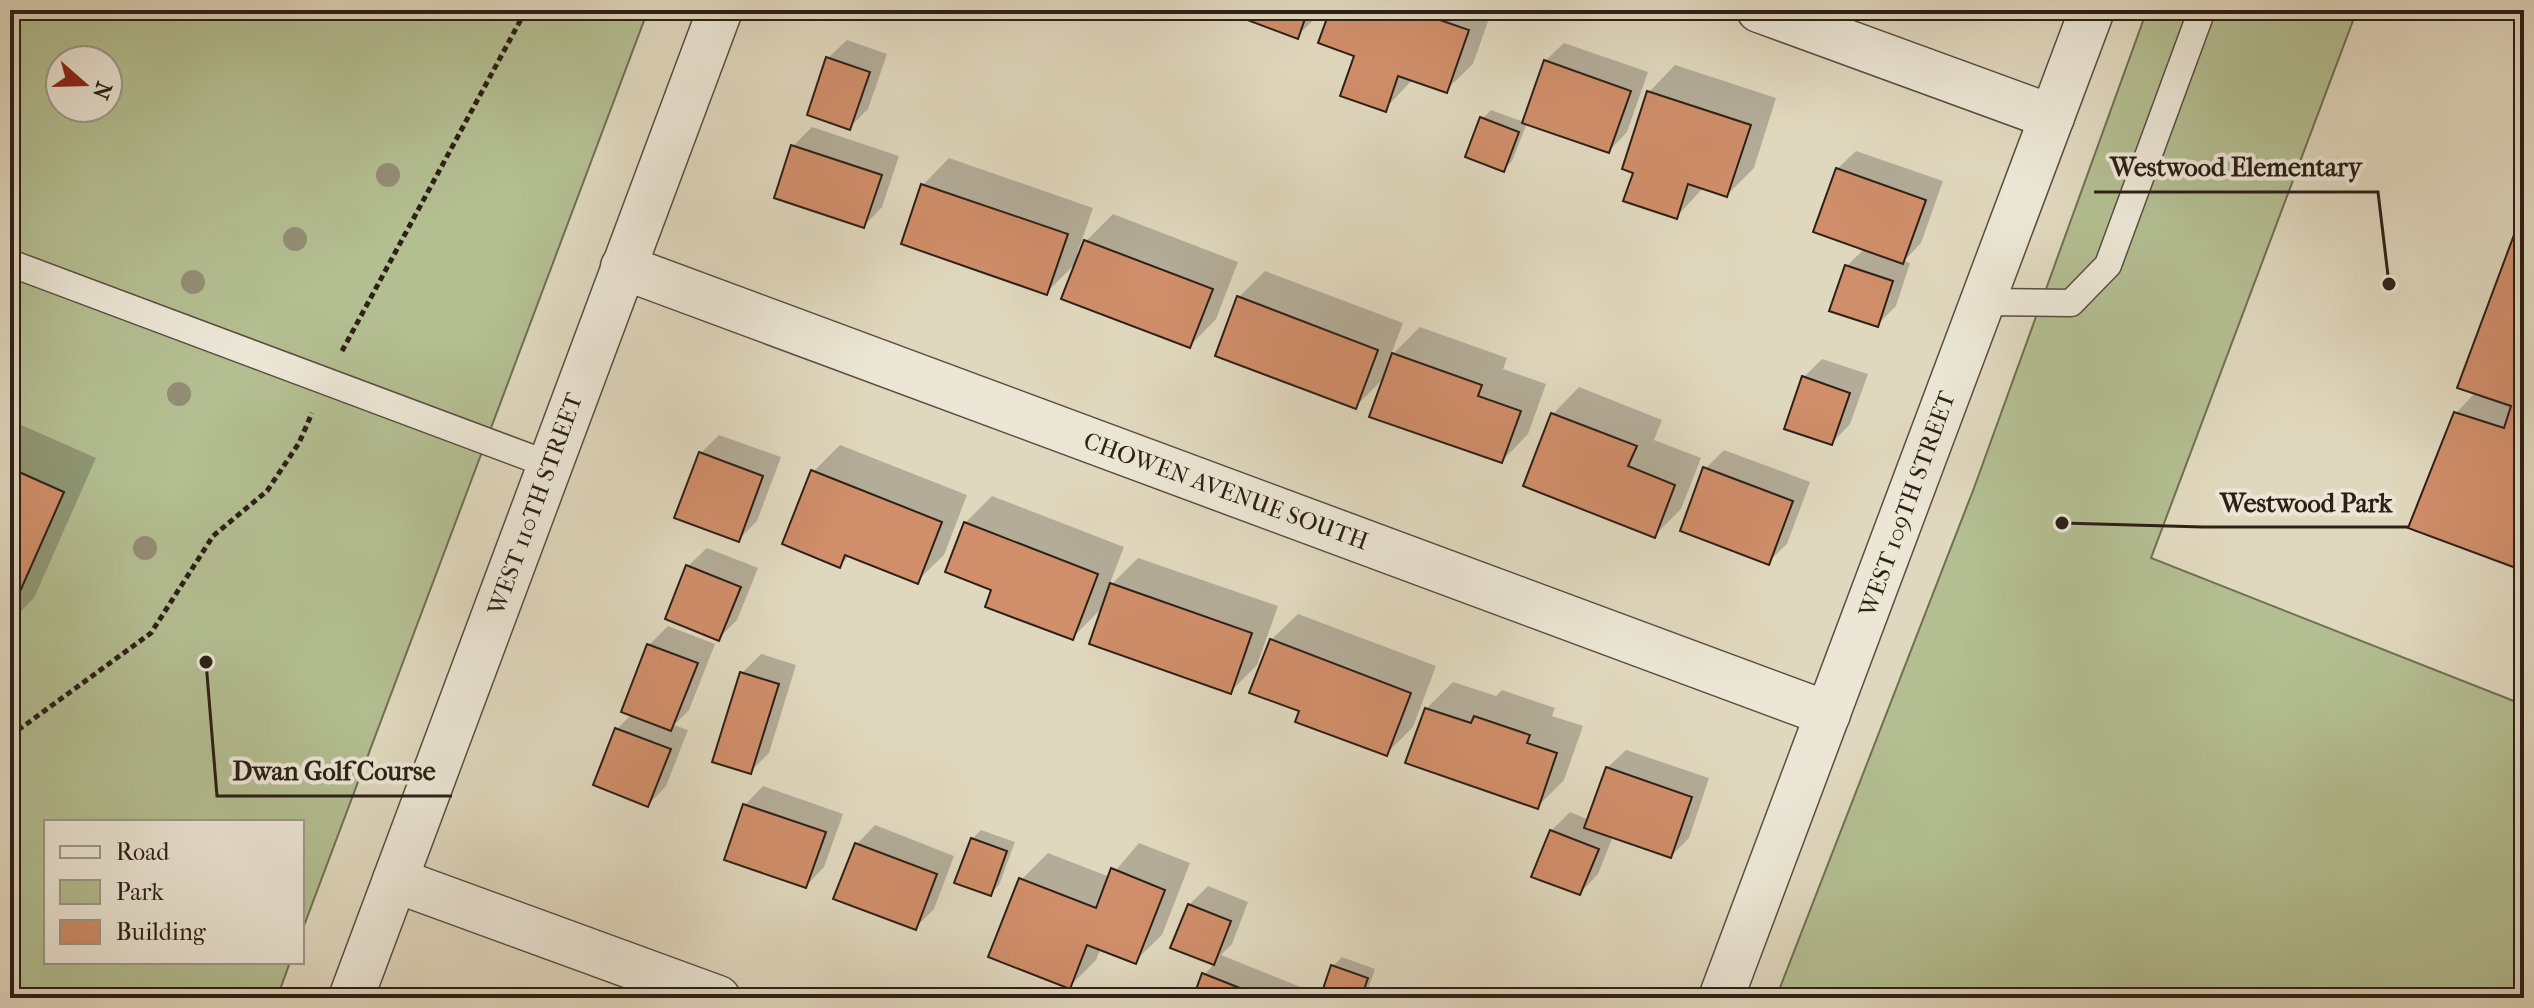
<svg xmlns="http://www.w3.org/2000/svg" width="2534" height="1008" font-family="'IM FELL French Canon',serif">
<rect width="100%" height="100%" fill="#e0d8be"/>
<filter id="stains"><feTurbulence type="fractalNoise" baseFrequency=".0025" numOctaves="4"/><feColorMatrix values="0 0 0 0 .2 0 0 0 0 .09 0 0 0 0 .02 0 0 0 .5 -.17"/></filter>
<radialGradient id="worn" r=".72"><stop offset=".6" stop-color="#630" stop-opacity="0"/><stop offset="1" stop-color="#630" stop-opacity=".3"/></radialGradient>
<!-- green -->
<g fill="#b3be91" stroke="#706f54" stroke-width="2" fill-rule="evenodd">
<path d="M 10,10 L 648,10 L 302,931 L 302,822 L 46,822 L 46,962 L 290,962 L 277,998 L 10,998 ZM 60,60 L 108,60 L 108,108 L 60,108 Z"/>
<polygon points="2147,10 2357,10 2151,558 2524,705 2524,998 1776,998 1974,488"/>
</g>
<!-- shadow -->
<g fill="#0003">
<polygon points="1227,10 1324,10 1297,36"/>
<polygon points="1332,10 1492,10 1473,64 1446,90 1413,79 1385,109"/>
<polygon points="847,40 887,54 868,109 850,127 828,58"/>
<polygon points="1564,43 1648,72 1627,132 1609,151 1527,123 1512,161 1503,170 1482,119 1491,110 1524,122 1545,61"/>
<polygon points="1675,65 1776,98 1754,168 1727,195 1704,187 1677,216 1636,171 1649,92"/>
<polygon points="812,127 899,156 882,207 864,226 776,196 793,146"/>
<polygon points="1856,151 1943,181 1921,243 1904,261 1910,263 1896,306 1877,325 1847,266 1865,248 1837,169"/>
<polygon points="949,158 1093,208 1077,254 1080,255 1086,241 1113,214 1238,262 1216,319 1190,346 1079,260 1047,292 923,185"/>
<polygon points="2524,214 2524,569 2456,413 2476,392"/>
<polygon points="1265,271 1403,323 1390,357 1420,327 1507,358 1503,369 1546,384 1528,434 1502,461 1386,376 1355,407 1239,297"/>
<polygon points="1822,359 1868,374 1850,424 1832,443 1804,377"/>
<polygon points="1579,387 1662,420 1654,440 1701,458 1681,509 1655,535 1553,414"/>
<polygon points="10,420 96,458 34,598 10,622"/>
<polygon points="719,435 781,457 757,521 738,540 701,453"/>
<polygon points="840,445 967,495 944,555 917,581 850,555 840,565 813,472"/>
<polygon points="1724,450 1810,482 1787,544 1768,562 1705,469"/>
<polygon points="992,496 1124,547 1108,588 1138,558 1278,606 1257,665 1230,692 1104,606 1072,638 993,589 965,523"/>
<polygon points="707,548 758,568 737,620 719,638 688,566"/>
<polygon points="1298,614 1436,666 1413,727 1386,754 1302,710 1271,640"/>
<polygon points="668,626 715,644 689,710 674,725 688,730 666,786 648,805 595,784 617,729 632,714 649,645"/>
<polygon points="761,654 796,665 769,753 750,772 742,673"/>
<polygon points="1453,682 1496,696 1502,690 1555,708 1552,716 1583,726 1564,780 1537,807 1426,709"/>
<polygon points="1626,750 1709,778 1689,838 1671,856 1613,836 1598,874 1580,893 1551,831 1570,812 1589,820 1607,768"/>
<polygon points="763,786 843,814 824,867 806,886 745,805"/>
<polygon points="875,825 954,856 934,909 915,928 857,844"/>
<polygon points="981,830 1015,842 999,885 990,894 972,839"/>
<polygon points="1139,843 1190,863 1162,935 1135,961 1101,948 1096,960 1070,986 1021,880 1048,853 1110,877"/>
<polygon points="1208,886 1248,902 1232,944 1221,955 1308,990 1305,998 1195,998 1204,975 1215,963 1173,947 1189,905"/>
<polygon points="1342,957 1375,969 1365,998 1322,998 1333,966"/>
</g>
<!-- building -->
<g fill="#d08e6a" stroke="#2d2017" stroke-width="2">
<polygon points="1221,10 1308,10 1298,39"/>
<polygon points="1330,10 1411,10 1469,30 1447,93 1398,76 1386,112 1340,96 1354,56 1318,43"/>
<polygon points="826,57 870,72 850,130 807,115"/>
<polygon points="1544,60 1631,91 1609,153 1522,123"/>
<polygon points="1647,91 1751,125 1727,197 1688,184 1677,219 1623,201 1633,173 1622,169"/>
<polygon points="1480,117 1519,132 1504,172 1465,157"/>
<polygon points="791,145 882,175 864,228 774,198"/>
<polygon points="1836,168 1926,200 1903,264 1813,232"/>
<polygon points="921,184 1068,234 1047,295 901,244"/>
<polygon points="2524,208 2524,571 2408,528 2454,412 2504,428 2511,406 2457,388"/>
<polygon points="1084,240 1213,289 1190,348 1061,299"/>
<polygon points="1845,265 1893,281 1878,327 1829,311"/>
<polygon points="1237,296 1378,350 1356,409 1215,356"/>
<polygon points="1392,353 1482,385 1478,396 1521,411 1502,463 1369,417"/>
<polygon points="1802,376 1850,393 1832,445 1784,429"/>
<polygon points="1551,413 1637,446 1628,466 1675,485 1655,538 1523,486"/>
<polygon points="699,452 763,476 739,542 674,518"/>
<polygon points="1703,467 1793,501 1769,565 1680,531"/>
<polygon points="10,468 64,492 10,614"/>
<polygon points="811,470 942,522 918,584 845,555 840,568 782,544"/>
<polygon points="964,522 1098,574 1073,640 985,607 991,590 945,572"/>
<polygon points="686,565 741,587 719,641 665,619"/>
<polygon points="1110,583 1252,633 1231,694 1089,644"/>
<polygon points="1270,639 1411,693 1387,756 1295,722 1299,711 1249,693"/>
<polygon points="647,644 698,663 671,731 621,712"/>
<polygon points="740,672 779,684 751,774 712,762"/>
<polygon points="1425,708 1471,723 1474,716 1530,735 1527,743 1557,753 1538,809 1405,763"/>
<polygon points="615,728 671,749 648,807 593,785"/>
<polygon points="1606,767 1692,797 1671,858 1584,828"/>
<polygon points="743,804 826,832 806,888 724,860"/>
<polygon points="1550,830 1599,849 1580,895 1531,877"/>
<polygon points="971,838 1007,851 991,896 954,883"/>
<polygon points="855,843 937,874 916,930 833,899"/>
<polygon points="1111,868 1165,890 1136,964 1087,945 1070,989 988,957 1019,878 1096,908"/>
<polygon points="1188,904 1231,921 1214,965 1170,948"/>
<polygon points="1331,965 1368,978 1361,998 1320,998"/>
<polygon points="1202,973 1265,998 1193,998"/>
</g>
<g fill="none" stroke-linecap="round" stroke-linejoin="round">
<defs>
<g id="service">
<polyline points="10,263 550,465"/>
<polyline points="1982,302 2071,303 2108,265 2202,10"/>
</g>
<g id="minor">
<polyline points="1759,10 2052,117"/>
<polyline points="623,267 1828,714"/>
<polyline points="395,880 718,998"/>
<polyline points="1721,998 2092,10"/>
</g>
<polyline id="tertiary" points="351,998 720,10"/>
</defs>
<!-- service casing -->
<use href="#service" stroke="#5a4e41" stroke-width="29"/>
<!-- minor casing -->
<use href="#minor" stroke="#5a4e41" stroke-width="47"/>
<!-- tertiary casing -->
<use href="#tertiary" stroke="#5a4e41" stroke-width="47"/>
<!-- path -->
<g stroke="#2d2017" stroke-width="5" stroke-dasharray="6 4" stroke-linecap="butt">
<polyline points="342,351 526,10"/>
<polyline points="10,736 151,633 213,536 267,491 299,443 312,413"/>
</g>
<!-- service -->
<use href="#service" stroke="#ebe6d5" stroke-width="26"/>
<!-- minor -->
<use href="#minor" stroke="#ebe6d5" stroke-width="44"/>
<!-- tertiary -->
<use href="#tertiary" stroke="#ebe6d5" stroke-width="44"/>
</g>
<!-- trees -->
<g fill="#948d76">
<circle cx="388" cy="175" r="12"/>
<circle cx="295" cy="239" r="12"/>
<circle cx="193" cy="282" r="12"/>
<circle cx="179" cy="394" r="12"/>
<circle cx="145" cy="548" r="12"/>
</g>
<g text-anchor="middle" stroke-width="8" stroke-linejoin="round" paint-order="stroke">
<!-- street labels -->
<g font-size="24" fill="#2d2017" stroke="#ebe6d5">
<text transform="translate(1226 491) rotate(20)" y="8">CHOWEN AVENUE SOUTH</text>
<text transform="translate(535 504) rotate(-70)" y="8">WEST 110TH STREET</text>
<text transform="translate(1907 504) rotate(-70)" y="8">WEST 109TH STREET</text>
</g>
</g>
<!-- callouts -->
<path fill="none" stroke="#2d2017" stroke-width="3" d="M2389 284L2378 192H2094M2062 523L2203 527H2408M206 662L217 796H452"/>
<g fill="#2d2017" stroke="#ebe6d5" stroke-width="3">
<circle cx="2389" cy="284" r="8"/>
<circle cx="2062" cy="523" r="8"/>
<circle cx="206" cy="662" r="8"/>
</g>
<g font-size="26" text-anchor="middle" font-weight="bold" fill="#2d2017" stroke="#ebe6d5" stroke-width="8" stroke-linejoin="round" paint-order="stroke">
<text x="2236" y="176">Westwood Elementary</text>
<text x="2306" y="512">Westwood Park</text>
<text x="334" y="780">Dwan Golf Course</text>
</g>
<!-- margin -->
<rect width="2534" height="1008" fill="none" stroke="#e0d8be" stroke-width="40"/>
<rect x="12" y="12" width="2510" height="984" fill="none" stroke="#2d2017" stroke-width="4"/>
<rect x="20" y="20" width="2494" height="968" fill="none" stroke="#2d2017" stroke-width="2"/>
<!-- legend -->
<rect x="44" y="820" width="260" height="144" fill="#ebe6d5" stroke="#9f9789" stroke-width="2"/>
<rect x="60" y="846" width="40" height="12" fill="#ebe6d5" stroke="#9f9789" stroke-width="2"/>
<text x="116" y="860" font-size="24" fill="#2d2017">Road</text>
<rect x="60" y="880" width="40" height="24" fill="#b3be91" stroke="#9f9789" stroke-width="2"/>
<text x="116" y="900" font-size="24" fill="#2d2017">Park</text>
<rect x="60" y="920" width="40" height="24" fill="#d08e6a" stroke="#9f9789" stroke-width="2"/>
<text x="116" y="940" font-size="24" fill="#2d2017">Building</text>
<!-- north arrow -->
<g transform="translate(84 84) rotate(110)"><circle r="38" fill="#ebe6d5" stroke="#9f9789" stroke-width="2"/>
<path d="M0-6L14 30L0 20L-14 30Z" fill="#8f2418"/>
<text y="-12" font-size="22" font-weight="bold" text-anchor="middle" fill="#2d2017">N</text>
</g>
<rect width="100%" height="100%" filter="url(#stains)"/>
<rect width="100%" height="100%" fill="url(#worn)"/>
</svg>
